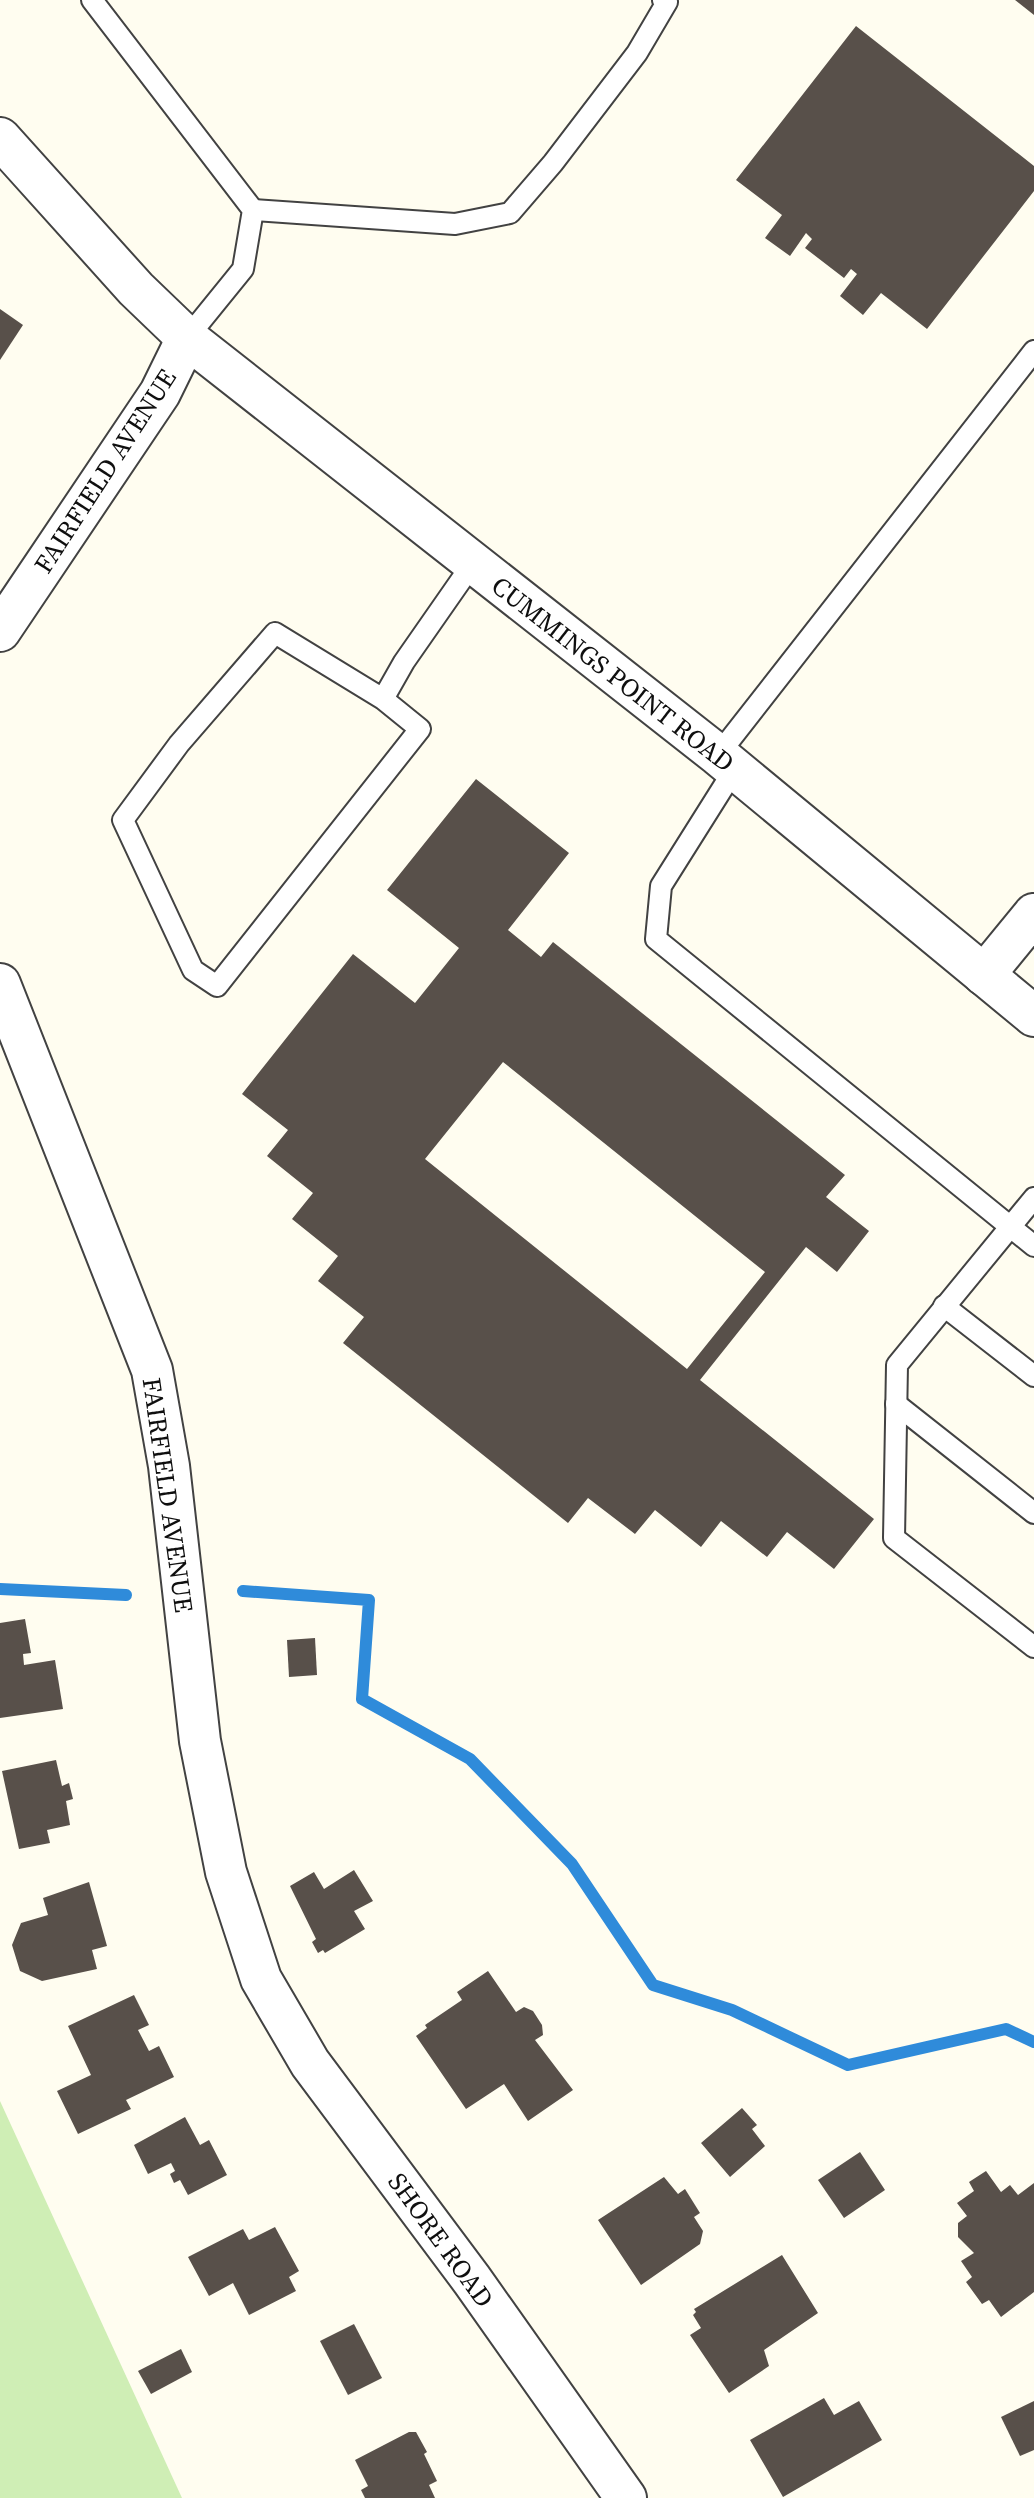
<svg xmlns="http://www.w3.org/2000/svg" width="1034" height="2498" font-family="'Source Serif 4',serif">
<rect width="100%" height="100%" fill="#fffdf0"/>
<!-- green -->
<polygon fill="#cfeeb5" points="0,2101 182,2498 0,2498"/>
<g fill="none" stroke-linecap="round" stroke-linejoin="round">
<!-- stream -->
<g stroke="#2f8bda" stroke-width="12">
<polyline points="0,1589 126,1595"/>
<polyline points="243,1591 369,1600 362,1699 470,1759 572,1864 653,1985 732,2010 848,2065 1006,2029 1034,2042"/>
</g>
</g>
<!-- building -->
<g fill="#58504a" fill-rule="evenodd">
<polygon points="1015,0 1034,0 1034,15"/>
<polygon points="856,26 1034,166 1034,191 927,329 881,293 863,315 840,296 857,274 851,269 844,278 805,248 812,239 806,233 790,256 765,238 782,215 736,180"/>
<polygon points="0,309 23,325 0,360"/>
<path d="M 476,779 L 569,853 L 508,930 L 541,957 L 553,942 L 845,1175 L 826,1197 L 869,1231 L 837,1272 L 806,1247 L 700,1380 L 874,1519 L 834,1569 L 787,1532 L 767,1557 L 721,1521 L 701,1547 L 655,1510 L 635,1534 L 588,1498 L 568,1523 L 343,1343 L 364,1317 L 318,1281 L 338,1256 L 292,1219 L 313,1193 L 267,1156 L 288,1130 L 242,1094 L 353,954 L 415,1003 L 459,948 L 387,890 ZM 503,1062 L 765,1272 L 687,1369 L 425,1159 Z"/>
<polygon points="25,1619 31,1653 23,1654 24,1665 55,1660 63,1709 0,1718 0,1623"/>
<polygon points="315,1638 317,1675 289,1677 287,1640"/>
<polygon points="56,1760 62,1786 69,1783 73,1799 66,1801 70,1825 47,1830 50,1843 19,1849 2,1771"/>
<polygon points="354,1870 373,1901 354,1911 365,1929 325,1953 323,1950 318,1953 312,1942 316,1939 290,1886 314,1872 324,1889"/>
<polygon points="89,1882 107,1946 92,1950 97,1969 42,1981 20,1971 12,1945 21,1923 48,1915 43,1898"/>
<polygon points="488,1971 516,2012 524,2007 533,2011 542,2025 543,2035 535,2040 573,2090 528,2121 504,2084 466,2109 416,2036 427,2028 425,2025 462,2000 457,1992"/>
<polygon points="134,1995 149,2025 138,2030 149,2051 159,2046 174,2077 126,2100 131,2109 78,2134 57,2091 91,2075 68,2026"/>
<polygon points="742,2108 757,2125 752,2129 765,2146 730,2177 701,2143"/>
<polygon points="185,2117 200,2145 209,2140 227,2175 188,2195 180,2180 174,2183 170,2174 175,2171 171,2163 148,2174 134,2145"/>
<polygon points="860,2152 885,2190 844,2218 818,2180"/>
<polygon points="986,2171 1001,2192 1010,2185 1018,2195 1034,2183 1034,2292 1001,2317 989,2300 982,2304 966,2282 972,2277 961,2261 974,2253 958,2237 958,2223 967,2216 957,2203 974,2191 969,2182"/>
<polygon points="664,2177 678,2194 685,2189 700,2213 694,2217 703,2231 700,2244 641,2285 598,2220"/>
<polygon points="275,2227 299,2271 289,2277 296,2291 249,2315 233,2283 209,2296 188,2257 243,2229 249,2240"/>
<polygon points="782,2255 818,2313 764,2350 769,2366 729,2393 690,2335 701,2328 693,2315 696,2312 694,2309"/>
<polygon points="354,2324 382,2378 348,2395 320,2341"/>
<polygon points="181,2349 192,2372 151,2394 138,2371"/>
<polygon points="824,2398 834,2415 859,2401 882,2440 783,2497 750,2440"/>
<polygon points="1034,2401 1034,2450 1020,2456 1001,2417"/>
<polygon points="409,2432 416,2432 427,2452 424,2454 437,2481 429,2485 435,2498 365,2498 361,2490 368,2486 355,2460"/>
</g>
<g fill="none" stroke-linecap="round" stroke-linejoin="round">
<defs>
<g id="service">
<polyline points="92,0 253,210 243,269 187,338"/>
<polyline points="253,210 455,224 510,213 553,163 637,53 667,2 663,0"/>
<polyline points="383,699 275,633 179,744 123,820 193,970 217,986 420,729 383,699 404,662 473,563"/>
<polyline points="718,755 1034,351"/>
<polyline points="734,770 661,886 656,939 1034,1246"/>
<polyline points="1034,1198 897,1365 894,1538 1034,1647"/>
<polyline points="944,1306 1034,1376"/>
<polyline points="896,1404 1034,1513"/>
</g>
<g id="minor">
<polyline points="0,138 136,289 187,338 718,755 1034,1016"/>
<polyline points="0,631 160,393 187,338"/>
<polyline points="984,975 1034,914"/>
<polyline points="0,984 152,1370 169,1466 200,1741 226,1872 261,1979 310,2063 472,2280 626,2498"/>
</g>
</defs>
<!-- service casing -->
<use href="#service" stroke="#424242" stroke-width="24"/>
<!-- minor casing -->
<use href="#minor" stroke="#424242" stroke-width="44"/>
<!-- service -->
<use href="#service" stroke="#fff" stroke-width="20"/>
<!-- minor -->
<use href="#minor" stroke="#fff" stroke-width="40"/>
</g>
<g text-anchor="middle" stroke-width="8" stroke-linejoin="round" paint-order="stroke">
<!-- street labels -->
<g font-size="26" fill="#0f0f0f" stroke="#fff">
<text transform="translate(105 471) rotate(-57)" y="9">FAIRFIELD AVENUE</text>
<text transform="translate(613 674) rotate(38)" y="9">CUMMINGS POINT ROAD</text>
<text transform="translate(168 1495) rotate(82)" y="9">FAIRFIELD AVENUE</text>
<text transform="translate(441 2240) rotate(54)" y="9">SHORE ROAD</text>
</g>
</g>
</svg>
